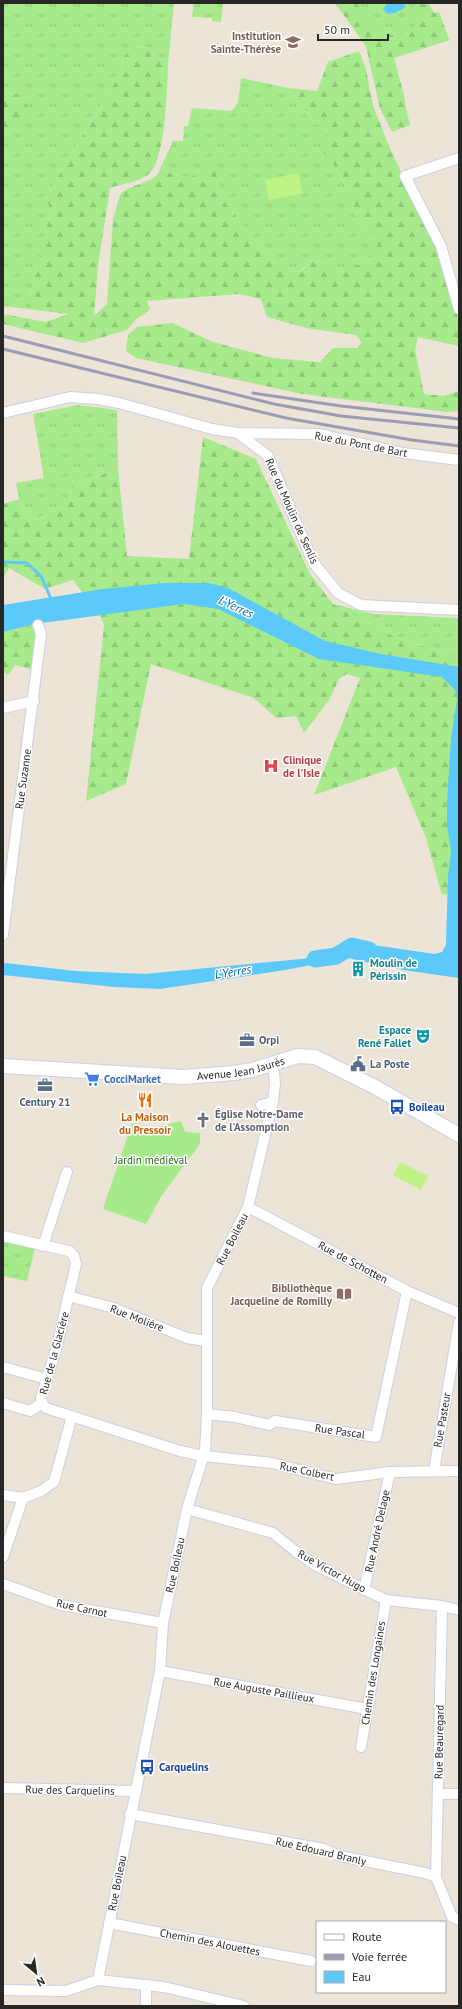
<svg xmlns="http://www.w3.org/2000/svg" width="462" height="2009" font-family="'PT Sans',sans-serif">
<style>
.grass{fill:url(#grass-tufts)}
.forest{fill:url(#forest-firs)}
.garden{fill:#a7ea8c}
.pitch{fill:#bff386}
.water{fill:#5cc9fb}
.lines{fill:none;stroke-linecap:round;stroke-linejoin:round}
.stream{stroke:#5cc9fb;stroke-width:3}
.river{stroke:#5cc9fb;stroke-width:17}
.street-casing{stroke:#cccfe3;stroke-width:12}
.secondary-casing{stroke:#cccfe3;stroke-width:16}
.street{stroke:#fff;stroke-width:10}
.secondary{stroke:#fff;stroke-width:14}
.rail{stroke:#999cb4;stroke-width:3}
.labels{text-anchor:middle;stroke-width:3;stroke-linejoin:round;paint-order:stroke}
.education-label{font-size:11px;font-weight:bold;fill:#785e54;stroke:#fff;text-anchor:end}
.street-label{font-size:11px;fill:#272727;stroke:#fff}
.health-label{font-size:11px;font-weight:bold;fill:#be3a42;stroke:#fff;text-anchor:start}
.culture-label{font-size:11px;font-weight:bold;fill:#0d838f;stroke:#fff;text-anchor:start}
.service-label{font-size:11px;font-weight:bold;fill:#4e5e75;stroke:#fff;text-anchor:start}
.shop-label{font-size:11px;font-weight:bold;fill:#366cbe;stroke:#fff;text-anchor:start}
.transit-label{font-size:11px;font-weight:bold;fill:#164399;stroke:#fff;text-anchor:start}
.worship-label{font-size:11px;font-weight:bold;fill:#5b616d;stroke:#fff;text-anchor:start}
.food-label{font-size:11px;font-weight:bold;fill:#c56008;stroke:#fff}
.park-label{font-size:11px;fill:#1f6a11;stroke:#fff}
.water-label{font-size:12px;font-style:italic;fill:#0062a2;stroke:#fff}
</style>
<defs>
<pattern id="grass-tufts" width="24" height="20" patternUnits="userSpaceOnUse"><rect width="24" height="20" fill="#a7ea8c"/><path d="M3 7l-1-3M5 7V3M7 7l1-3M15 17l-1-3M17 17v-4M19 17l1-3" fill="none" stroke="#90c979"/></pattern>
<pattern id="forest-firs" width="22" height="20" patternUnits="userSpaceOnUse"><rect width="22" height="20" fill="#a7ea8c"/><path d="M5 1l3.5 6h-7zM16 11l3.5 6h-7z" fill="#90c979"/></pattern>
</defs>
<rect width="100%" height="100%" fill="#ece4d6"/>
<g class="grass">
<polygon points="3,3 174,3 168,64 149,48 133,47 123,57 121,73 77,144 47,196 50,214 27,309 3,306 3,135 14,128 23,94 3,93"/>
<polygon points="194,3 223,3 221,22 212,21 212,18 192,17"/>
<polygon points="335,3 428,3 434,13 439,12 449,40 394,58 410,125 392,132 380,108 366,46"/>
<polygon points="241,78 288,88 308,116 328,132 322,151 336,168 349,191 357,220 374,239 377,245 364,264 334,270 324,262 312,261 299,272 279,269 248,233 218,193 202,168 190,178 169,173 162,165 173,141 183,141 184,126 188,126 192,108 232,111 238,102"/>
<polygon points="78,405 117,410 118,468 70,487 69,504 28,522 19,499 16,483 44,478 33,414"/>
<polygon points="333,604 373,614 459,618 459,658 395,637"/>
<polygon points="3,1241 35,1248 27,1281 3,1276"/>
</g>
<g class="forest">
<path d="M335,3H357C361,9 364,17 369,22C385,37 404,42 417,22L413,10L415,3H428L434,13L439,12L449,40L394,58L404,95L409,125L392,131L380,108L366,46Z"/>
<path d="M133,47L149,48L168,64C167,88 166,156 150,173C140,182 122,184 110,188L98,266L94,316L107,304L113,219L120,195C124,187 148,183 156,176C159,174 160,168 162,165L169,173L190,178L202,168L225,167L218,193L248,233L279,269L300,272L312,261L324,262L334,269L364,264L377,245L374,239L357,220L349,191L336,168L322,151L328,132L308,116L288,88L317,91L328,62L359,51L366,69L373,105L386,139L416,205L434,238L459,321V346L418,337L415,350L424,394L444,396L459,391V411L448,412L302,394L136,358L126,351L128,335L137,327L172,323L213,342L273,358L320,362L333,348H357L362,343L356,335L306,328L267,317L261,299L239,294L147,301L150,309L145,314L137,318L127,330L83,343L3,324V314L46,322L68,314L27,309L50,214L47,196L77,144L121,73L123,57Z"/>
<polygon points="3,93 23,94 30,115 14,128 3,135"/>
<polygon points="203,437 256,459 310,574 333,604 395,637 459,658 459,892 442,895 426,838 396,767 314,795 360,678 347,674 339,679 329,700 304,733 296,716 276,718 254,698 151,664 126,784 86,801 104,625 100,616 73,580 45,589 9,568 3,578 3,504 19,499 28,522 69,504 70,487 118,468 127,556 189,559"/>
<polygon points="35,624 36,653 33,670 15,665 8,675 3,672 3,632"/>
</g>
<path class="garden" d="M181,1121L185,1132L200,1133V1144L162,1195L146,1224L103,1209L132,1123C148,1132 164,1125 181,1121Z"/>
<g class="pitch">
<polygon points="298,173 303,193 269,200 265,180"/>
<polygon points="400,1162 428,1176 421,1190 393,1175"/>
</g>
<g class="water">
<polygon points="388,3 406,3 404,8 395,13 387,14 383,9"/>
<polygon points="165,583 209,583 228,588 325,641 381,654 459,667 459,978 403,970 348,958 285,970 160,989 114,987 3,975 3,964 6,963 75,971 145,974 343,955 351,943 359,943 435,954 442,952 446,945 448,876 451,852 447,825 447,802 451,738 457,700 456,691 442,677 319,659 218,609 184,604 35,624 3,632 3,605 103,589"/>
</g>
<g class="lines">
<polyline class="stream" points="3,562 27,563 41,576 52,601"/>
<polyline class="river" points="315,959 336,956 352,946 369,950"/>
<g class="street-casing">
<g id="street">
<polyline points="459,158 405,176 441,246 459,309"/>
<polyline points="3,413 70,397 98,399 119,403 212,429 238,433 320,434 403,453 459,460"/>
<polyline points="238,433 268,456 313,562 338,593 361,605 459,610"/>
<polyline points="3,708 34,701"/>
<polyline points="3,935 41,634 38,625"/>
<polyline points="261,1105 273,1102"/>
<polyline points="248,1207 407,1291 459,1313"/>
<polyline points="3,1236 69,1251 74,1256 76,1264 57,1346 41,1398 42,1403 46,1408 180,1451 204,1456 272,1463 336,1479 390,1472 459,1471"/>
<polyline points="43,1246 67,1172"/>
<polyline points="68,1296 114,1308 187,1338 206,1341"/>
<polyline points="3,1367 47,1379"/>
<polyline points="3,1403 30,1411 42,1403"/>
<polyline points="207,1414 235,1417 269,1425 275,1421 376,1437 407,1291"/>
<polyline points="434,1471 459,1322"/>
<polyline points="3,1495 23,1498 41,1491 54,1482 72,1416"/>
<polyline points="187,1509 273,1533 295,1551 317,1566 386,1600 442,1606 459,1610"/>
<polyline points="3,1557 23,1498"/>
<polyline points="3,1584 61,1605 163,1623"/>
<polyline points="364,1590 390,1472"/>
<polyline points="160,1671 367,1709"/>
<polyline points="361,1747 386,1600"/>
<polyline points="3,1788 136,1791"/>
<polyline points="438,1794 459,1794"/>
<polyline points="130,1814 324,1849 340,1856 425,1873 436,1877 452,1917 459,1920"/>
<polyline points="436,1877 442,1606"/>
<polyline points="109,1923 311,1961"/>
<polyline points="98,1980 164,1987 244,2006"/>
<polyline points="146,1985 146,2006"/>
<polyline points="3,1990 66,1991 98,1980 160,1671 163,1623 187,1509 205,1451 207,1414 207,1288 248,1207 273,1102 275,1084 273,1063"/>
</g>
</g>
<g class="secondary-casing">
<g id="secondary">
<path id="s1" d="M3,1066L184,1077L234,1073L252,1070L298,1056L315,1057L375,1087L459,1135"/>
</g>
</g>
<use href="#street" class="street"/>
<use href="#secondary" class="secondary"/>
<g class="rail">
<polyline points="3,336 274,404 341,416 459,428"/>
<polyline points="3,349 286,418 412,440 459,446"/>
<polyline points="253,393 341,406 459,419"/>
</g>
</g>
<defs>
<g id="school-bare" transform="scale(1.2)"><path d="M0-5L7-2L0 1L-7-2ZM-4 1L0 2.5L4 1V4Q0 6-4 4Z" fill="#8d6e63" stroke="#fff" stroke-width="2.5" paint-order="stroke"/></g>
<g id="hospital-bare" transform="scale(1.2)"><path d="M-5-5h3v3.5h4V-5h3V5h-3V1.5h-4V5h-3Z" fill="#e0444e" stroke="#fff" stroke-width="2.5" paint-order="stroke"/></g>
<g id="building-bare" transform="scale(1.2)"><path d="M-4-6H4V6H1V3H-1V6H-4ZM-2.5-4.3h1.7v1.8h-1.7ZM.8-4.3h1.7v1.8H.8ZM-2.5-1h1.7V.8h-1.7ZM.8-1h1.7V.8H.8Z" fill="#0f9aa8" stroke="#fff" stroke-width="2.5" paint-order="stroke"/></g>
<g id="theatre-bare" transform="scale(1.2)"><path d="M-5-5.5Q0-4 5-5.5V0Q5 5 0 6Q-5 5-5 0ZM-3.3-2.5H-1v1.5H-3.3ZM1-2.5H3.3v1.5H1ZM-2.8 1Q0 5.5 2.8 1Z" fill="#0f9aa8" stroke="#fff" stroke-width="2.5" paint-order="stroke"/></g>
<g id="office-bare" transform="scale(1.2)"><path d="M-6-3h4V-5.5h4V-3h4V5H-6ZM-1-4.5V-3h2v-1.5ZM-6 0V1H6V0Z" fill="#5c6f8a" stroke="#fff" stroke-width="2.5" paint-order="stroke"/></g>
<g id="civic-bare" transform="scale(1.2)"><path d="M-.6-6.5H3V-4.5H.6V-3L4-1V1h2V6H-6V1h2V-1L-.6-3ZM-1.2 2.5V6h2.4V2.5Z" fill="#5c6f8a" stroke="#fff" stroke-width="2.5" paint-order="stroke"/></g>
<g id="supermarket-bare" transform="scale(1.2)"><path d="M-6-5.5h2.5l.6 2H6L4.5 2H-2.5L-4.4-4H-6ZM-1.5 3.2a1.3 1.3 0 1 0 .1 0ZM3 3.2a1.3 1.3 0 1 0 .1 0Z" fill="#3f7fe0" stroke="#fff" stroke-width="2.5" paint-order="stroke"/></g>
<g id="restaurant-bare" transform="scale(1.2)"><path d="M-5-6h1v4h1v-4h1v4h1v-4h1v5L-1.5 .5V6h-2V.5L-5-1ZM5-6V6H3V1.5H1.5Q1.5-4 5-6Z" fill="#e8710a" stroke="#fff" stroke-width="2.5" paint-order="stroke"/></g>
<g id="bus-bare" transform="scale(1.2)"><path d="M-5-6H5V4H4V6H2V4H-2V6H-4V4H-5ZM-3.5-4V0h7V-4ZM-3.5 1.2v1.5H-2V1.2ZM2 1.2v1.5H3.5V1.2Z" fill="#1a4fb4" stroke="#fff" stroke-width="2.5" paint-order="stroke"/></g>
<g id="church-bare" transform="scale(1.2)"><path d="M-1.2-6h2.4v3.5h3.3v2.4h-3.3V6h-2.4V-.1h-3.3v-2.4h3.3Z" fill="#6b7280" stroke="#fff" stroke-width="2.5" paint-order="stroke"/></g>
<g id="library-bare" transform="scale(1.2)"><path d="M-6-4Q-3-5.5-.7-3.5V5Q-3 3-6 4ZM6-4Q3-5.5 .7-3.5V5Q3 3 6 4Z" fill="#8d6e63" stroke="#fff" stroke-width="2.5" paint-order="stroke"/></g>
</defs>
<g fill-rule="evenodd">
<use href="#school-bare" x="293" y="42"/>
<use href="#hospital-bare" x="271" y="766"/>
<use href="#building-bare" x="358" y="969"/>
<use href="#theatre-bare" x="423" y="1036"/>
<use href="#office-bare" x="247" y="1040"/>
<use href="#civic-bare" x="358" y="1064"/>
<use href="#supermarket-bare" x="92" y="1079"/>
<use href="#office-bare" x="45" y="1085"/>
<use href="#restaurant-bare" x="145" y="1100"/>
<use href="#bus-bare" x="397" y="1107"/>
<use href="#church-bare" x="203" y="1120"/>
<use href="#library-bare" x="344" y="1294"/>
<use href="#bus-bare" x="147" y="1767"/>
</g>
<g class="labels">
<g class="education-label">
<text x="281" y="40">Institution<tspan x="281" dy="13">Sainte-Thérèse</tspan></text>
<text x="332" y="1292">Bibliothèque<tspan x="332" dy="13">Jacqueline de Romilly</tspan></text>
</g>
<g class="street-label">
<text transform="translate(361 444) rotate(11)" y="4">Rue du Pont de Bart</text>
<text transform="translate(292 511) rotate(66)" y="4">Rue du Moulin de Senlis</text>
<text transform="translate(23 779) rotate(-82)" y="4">Rue Suzanne</text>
<text dy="4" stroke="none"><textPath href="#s1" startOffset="239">Avenue Jean Jaurès</textPath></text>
<text transform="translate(232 1239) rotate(-63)" y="4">Rue Boileau</text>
<text transform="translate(353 1262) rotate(28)" y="4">Rue de Schotten</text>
<text transform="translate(137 1318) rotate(21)" y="4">Rue Molière</text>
<text transform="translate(54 1353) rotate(-75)" y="4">Rue de la Glacière</text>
<text transform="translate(442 1420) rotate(-80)" y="4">Rue Pasteur</text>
<text transform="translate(340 1431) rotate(8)" y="4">Rue Pascal</text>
<text transform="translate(307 1471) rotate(12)" y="4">Rue Colbert</text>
<text transform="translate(377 1531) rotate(-78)" y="4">Rue André Delage</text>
<text transform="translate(175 1565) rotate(-78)" y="4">Rue Boileau</text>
<text transform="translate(332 1571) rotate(29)" y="4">Rue Victor Hugo</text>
<text transform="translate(82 1608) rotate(12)" y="4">Rue Carnot</text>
<text transform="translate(373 1673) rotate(-81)" y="4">Chemin des Longaines</text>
<text transform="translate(264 1690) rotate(10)" y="4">Rue Auguste Paillieux</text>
<text transform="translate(439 1742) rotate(-89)" y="4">Rue Beauregard</text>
<text transform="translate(70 1790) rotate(1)" y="4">Rue des Carquelins</text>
<text transform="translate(321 1851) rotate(13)" y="4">Rue Edouard Branly</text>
<text transform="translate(117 1883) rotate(-79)" y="4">Rue Boileau</text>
<text transform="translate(210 1942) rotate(11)" y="4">Chemin des Alouettes</text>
</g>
<g class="health-label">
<text x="283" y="764">Clinique<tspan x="283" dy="13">de l'Isle</tspan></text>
</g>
<g class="culture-label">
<text x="370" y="967">Moulin de<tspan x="370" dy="13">Périssin</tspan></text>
<text x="411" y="1034" text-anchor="end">Espace<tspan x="411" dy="13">René Fallet</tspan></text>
</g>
<g class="service-label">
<text x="259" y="1044">Orpi</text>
<text x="370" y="1068">La Poste</text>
<text x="45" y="1106" text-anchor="middle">Century 21</text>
</g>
<g class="shop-label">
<text x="104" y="1083">CocciMarket</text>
</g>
<g class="transit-label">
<text x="409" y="1111">Boileau</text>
<text x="159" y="1771">Carquelins</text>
</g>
<g class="worship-label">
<text x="215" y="1118">Église Notre-Dame<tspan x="215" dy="13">de l'Assomption</tspan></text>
</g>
<g class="food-label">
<text x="145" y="1121">La Maison<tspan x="145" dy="13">du Pressoir</tspan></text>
</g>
<g class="park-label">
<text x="151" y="1164">Jardin médiéval</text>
</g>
<g class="water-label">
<text transform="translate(236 607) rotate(25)" y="4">L'Yerres</text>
<text transform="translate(233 972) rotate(-9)" y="4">L'Yerres</text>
</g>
</g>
<rect width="462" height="2009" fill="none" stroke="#272727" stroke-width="8"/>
<rect x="316" y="1921" width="130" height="72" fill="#ffffff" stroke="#a9a9a9"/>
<rect x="324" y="1934" width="20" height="6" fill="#ffffff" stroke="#a9a9a9"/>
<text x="352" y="1941" font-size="12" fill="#272727">Route</text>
<rect x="324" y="1954" width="20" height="6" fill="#999cb4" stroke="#a9a9a9"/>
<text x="352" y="1961" font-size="12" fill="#272727">Voie ferrée</text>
<rect x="324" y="1971" width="20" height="12" fill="#5cc9fb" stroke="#a9a9a9"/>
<text x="352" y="1981" font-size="12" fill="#272727">Eau</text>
<g transform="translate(36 1973) rotate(151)" stroke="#ffffff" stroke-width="3" paint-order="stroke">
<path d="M0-3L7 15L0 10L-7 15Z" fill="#272727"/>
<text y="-6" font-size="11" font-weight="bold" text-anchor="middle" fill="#272727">N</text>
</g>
<path d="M318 34v6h70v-6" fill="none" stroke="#272727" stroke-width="2"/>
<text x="324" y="34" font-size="12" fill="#272727" stroke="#ffffff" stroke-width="3" paint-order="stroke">50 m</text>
</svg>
